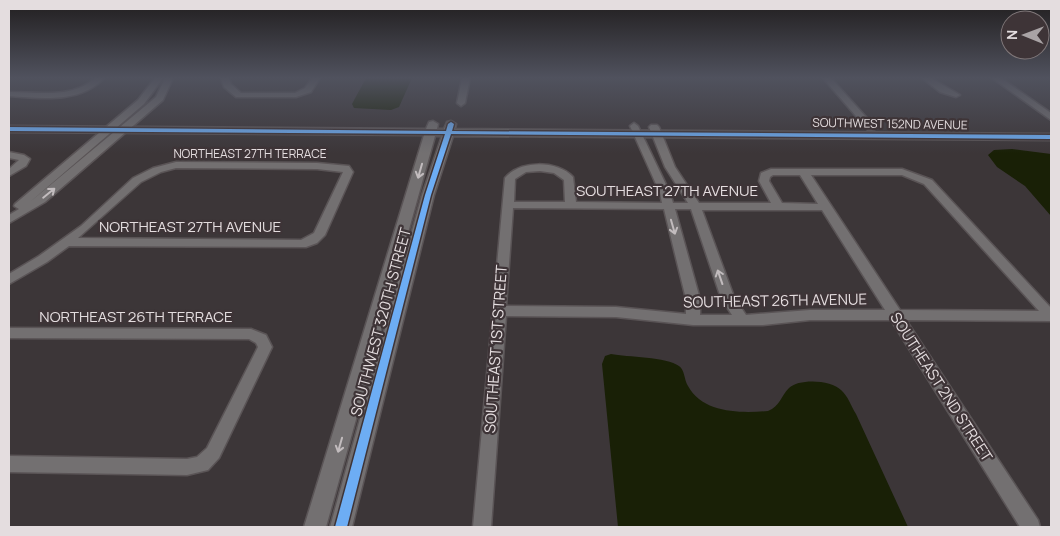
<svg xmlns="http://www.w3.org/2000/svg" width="1060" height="536" font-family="Manrope,sans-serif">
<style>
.water{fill:#192006}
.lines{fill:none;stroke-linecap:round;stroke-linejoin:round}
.minor-casing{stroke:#5a5456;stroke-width:3}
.tertiary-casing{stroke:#5a5456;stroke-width:3}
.minor{fill:#737071;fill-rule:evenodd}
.tertiary{fill:#737071;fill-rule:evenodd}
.cycleway-casing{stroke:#3e3437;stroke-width:3}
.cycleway{fill:#6dadf4;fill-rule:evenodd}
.oneway{stroke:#c2bcbe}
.labels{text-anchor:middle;stroke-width:4.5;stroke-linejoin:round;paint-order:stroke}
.far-street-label{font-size:12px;fill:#e4dddf;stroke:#3e3437}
.street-label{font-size:15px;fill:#e4dddf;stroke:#3e3437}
</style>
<rect width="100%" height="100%" fill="#3c3638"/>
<g class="water">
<polygon points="366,78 412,78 399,107 391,110 354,108 352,104"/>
<polygon points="1012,149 1051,154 1051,216 1025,186 997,167 988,155 994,150"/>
<path d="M611,354C627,357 667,357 679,366C685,370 684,380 688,386C703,414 742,413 768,411C780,406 781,396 789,388C799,378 832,380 841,390C848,396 851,406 856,414L908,527H618L602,364L605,356Z"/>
</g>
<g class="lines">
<g class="minor-casing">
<g id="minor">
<path d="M95,78H104C80,104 40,98 9,96V92C38,92 72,99 95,78Z"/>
<polygon points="155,78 163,78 144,104 30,202 156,97 165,78 173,78 163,100 45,202 9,223 9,215 19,209 14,206 15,204 138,100"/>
<polygon points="221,78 229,78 231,84 241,93 295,93 305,88 312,78 320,78 311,92 296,97 236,97 224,87"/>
<polygon points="462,78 470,78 465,103 461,106 457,103"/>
<polygon points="823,78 831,78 874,126 874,130 868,130"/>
<polygon points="922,78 931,78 960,95 956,97 940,92"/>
<polygon points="992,78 1001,78 1051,113 1051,120"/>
<path d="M634,123L638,126L670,193L673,203H688L665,167L649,127L651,125H657L659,127L675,167L699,203H771L759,181L761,173L771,169H902L932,180L1051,308V321L906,320L1038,520L1040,527H1020L891,320H810L763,325H693L616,317L506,316L491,527H473L505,178C520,160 557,160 573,177L576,202L662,203L660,193L630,126ZM540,171L554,173L564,180L565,202H514L515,179L526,172ZM773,175H800L818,204L782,203L769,181L770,177ZM811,175H902L924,184L1039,311L900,310ZM513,208L664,209L686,299V314L616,307L506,306ZM675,209H691L721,298L732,315H700V299ZM702,210H822L885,310H810L746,315L734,297Z"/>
<polygon points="9,152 24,155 30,159 26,166 9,176 9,169 19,160 9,158"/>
<path d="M176,162L317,163L349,166L353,172L325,235L317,243L306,247L69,246L47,262L9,284V274L39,256L81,226L133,178L153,168ZM176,168L317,169L343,172L314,233L301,240L78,238L141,182L161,172Z"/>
<polygon points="9,328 251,329 266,335 272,347 219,458 208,470 187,475 9,472 9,456 187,459 197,457 207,448 258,347 256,343 249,339 9,338"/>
</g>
</g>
<g class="tertiary-casing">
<polygon id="tertiary" points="433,121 438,124 437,129 444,129 447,122 451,121 456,124 455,129 1051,134 1051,140 453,136 434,195 352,527 330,527 422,195 442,136 435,136 326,527 304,527 424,135 9,132 9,126 426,129 429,122"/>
</g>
<use href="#minor" class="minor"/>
<use href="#tertiary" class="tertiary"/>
<g class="cycleway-casing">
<polygon id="cycleway" points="451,122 454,124 452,131 1051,135 1051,139 451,134 431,195 347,527 335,527 425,195 445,134 9,131 9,127 446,131 448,124"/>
</g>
<use href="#cycleway" class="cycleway"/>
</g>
<defs><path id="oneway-shaft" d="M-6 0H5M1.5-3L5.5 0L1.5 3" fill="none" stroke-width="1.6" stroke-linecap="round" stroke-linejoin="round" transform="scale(1.25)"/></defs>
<g class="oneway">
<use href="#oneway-shaft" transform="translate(420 171) rotate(106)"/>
<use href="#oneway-shaft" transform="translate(49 193) rotate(-39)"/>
<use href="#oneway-shaft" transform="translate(673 227) rotate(74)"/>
<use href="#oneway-shaft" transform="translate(720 277) rotate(-109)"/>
<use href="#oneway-shaft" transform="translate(340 445) rotate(106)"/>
</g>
<linearGradient id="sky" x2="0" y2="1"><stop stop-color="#211e1f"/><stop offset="0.51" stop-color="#50525e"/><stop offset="1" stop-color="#50525e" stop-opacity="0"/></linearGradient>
<rect width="1060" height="153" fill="url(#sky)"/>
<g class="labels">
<g class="far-street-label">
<text transform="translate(890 124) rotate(1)" y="4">SOUTHWEST 152ND AVENUE</text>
<text x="250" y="158">NORTHEAST 27TH TERRACE</text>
</g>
<g class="street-label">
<text x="667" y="196">SOUTHEAST 27TH AVENUE</text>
<text x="190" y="232">NORTHEAST 27TH AVENUE</text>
<text transform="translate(775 301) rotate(-1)" y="5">SOUTHEAST 26TH AVENUE</text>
<text x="136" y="322">NORTHEAST 26TH TERRACE</text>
<text transform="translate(381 322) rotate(-75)" y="5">SOUTHWEST 320TH STREET</text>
<text transform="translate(496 349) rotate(-86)" y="5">SOUTHEAST 1ST STREET</text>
<text transform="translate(941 387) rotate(57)" y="5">SOUTHEAST 2ND STREET</text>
</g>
</g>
<rect width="1060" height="536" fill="none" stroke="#e4dddf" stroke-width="20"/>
<g transform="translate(1025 35) rotate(271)"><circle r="24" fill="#3e3437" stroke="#80787a"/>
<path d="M0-4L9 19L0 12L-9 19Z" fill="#a9a3a5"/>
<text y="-8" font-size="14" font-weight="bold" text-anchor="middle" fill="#e4dddf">N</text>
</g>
</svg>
